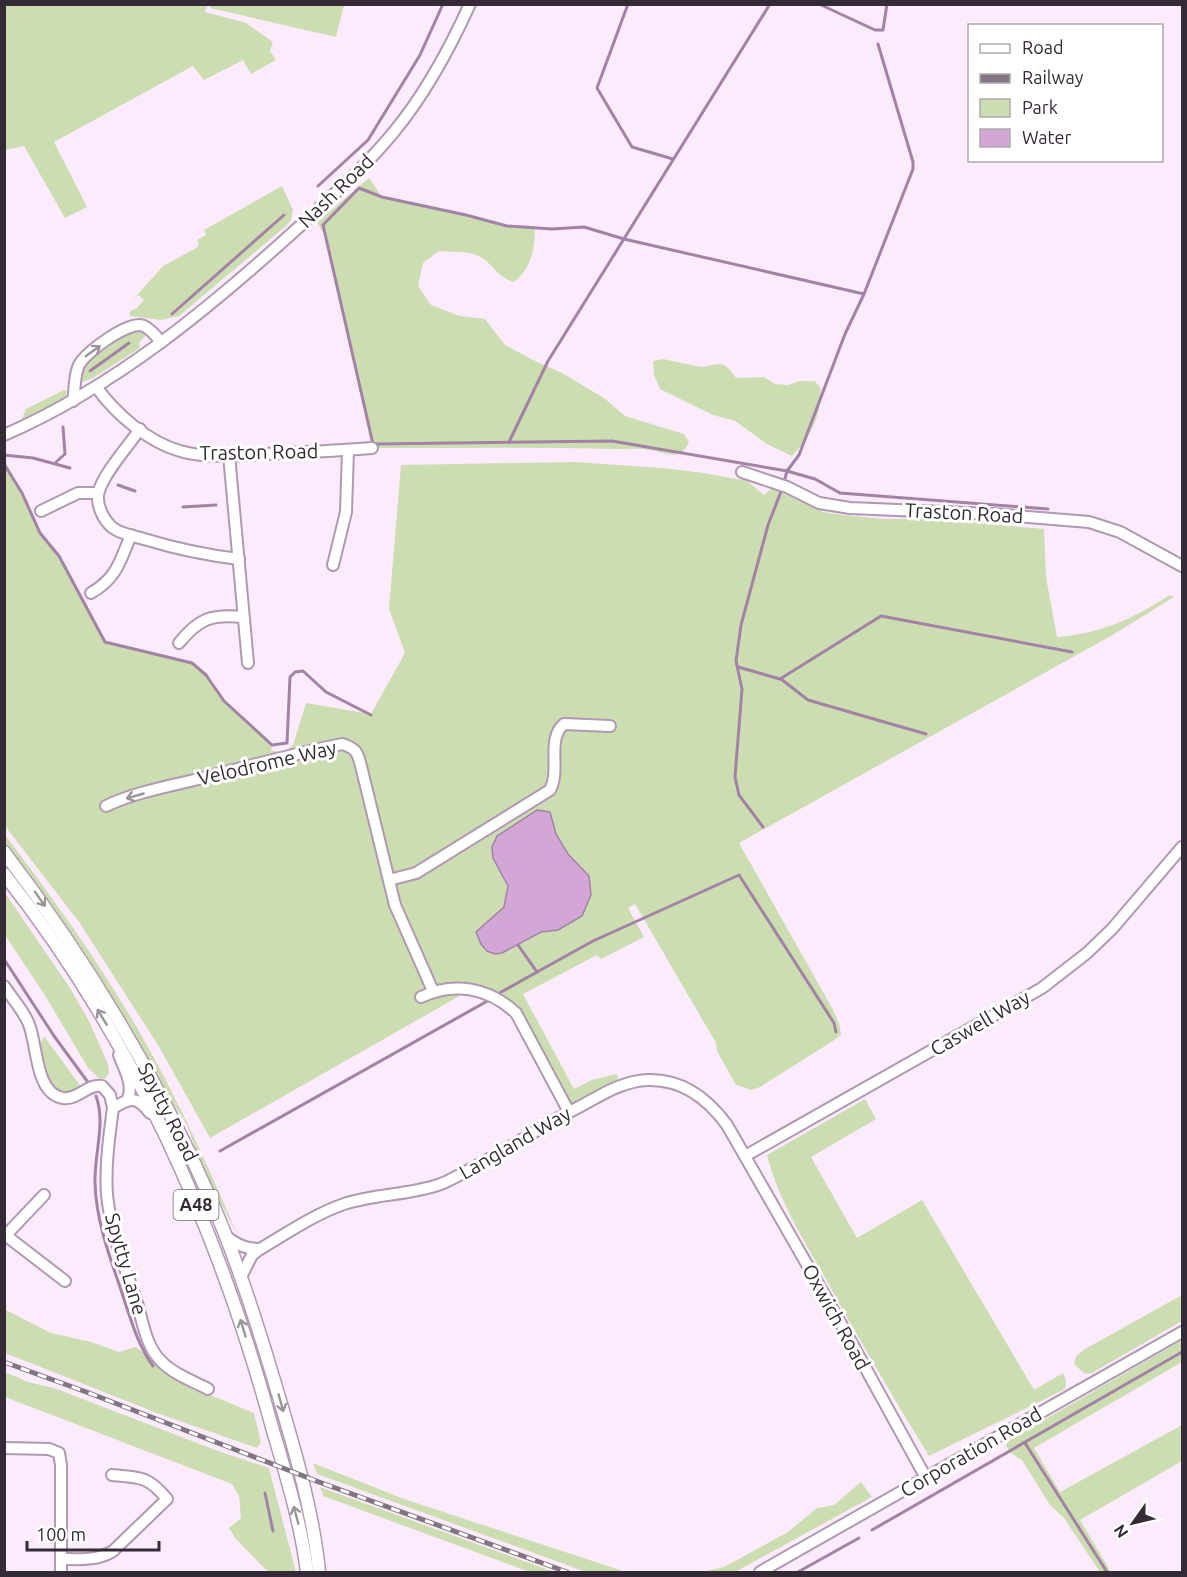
<svg xmlns="http://www.w3.org/2000/svg" width="1187" height="1577" font-family="Ubuntu,sans-serif">
<style>
.green{fill:#cdddb2}
.water{fill:#d2a7d5;stroke:#a382a5;stroke-width:1.5}
.lines{fill:none;stroke-linecap:round;stroke-linejoin:round}
.stream{stroke:#a382a5;stroke-width:3}
.minor-casing{stroke:#b198b3;stroke-width:14}
.major-casing{stroke:#b198b3;stroke-width:15}
.minor{stroke:#fff;stroke-width:10}
.major{stroke:#fff;stroke-width:12}
.rail-casing{stroke:#817582;stroke-width:5}
.rail{stroke:#fff;stroke-width:3;stroke-dasharray:9;stroke-linecap:butt}
.oneway{stroke:#9a959a}
.labels{text-anchor:middle;stroke-width:6;stroke-linejoin:round;paint-order:stroke}
.shield{fill:#fff;stroke:#726b72;stroke-width:1.5}
.shield-label{font-size:18px;font-weight:bold;fill:#352b36}
.street-label{font-size:20px;fill:#352b36;stroke:#fff}
</style>
<rect width="100%" height="100%" fill="#fbebfc"/>
<g class="green">
<polygon points="5,4 207,5 205,12 246,23 273,42 270,51 276,60 251,74 243,60 204,80 193,66 54,142 87,207 65,218 24,146 5,150"/>
<polygon points="211,4 344,4 344,5 336,37 210,8"/>
<path d="M369,178L382,197L466,215L507,226H535C535,248 532,268 514,282C497,278 494,264 479,256C468,251 451,252 439,251L423,263L418,286L431,305L460,316L485,319L505,345L531,359L562,373L604,398L625,416L684,434L689,442C681,462 666,453 650,450C640,448 629,449 618,449C536,447 454,448 372,448L327,240L317,222Z"/>
<polygon points="282,186 293,210 291,220 286,226 179,316 161,320 130,316 130,311 137,308 144,300 138,295 129,304 163,266 196,248 199,244 197,240 206,235 204,230"/>
<path d="M137,328L147,334L139,343L140,348L93,378L82,382C80,357 114,342 132,329Z"/>
<path d="M663,359C674,361 685,364 696,366C716,370 720,353 736,378L764,377L775,384L788,385L800,381H815L821,389C820,419 812,434 792,456L767,444L735,421L713,415L660,389L654,375L653,361Z"/>
<polygon points="64,390 67,391 64,401 20,423 26,409"/>
<path d="M5,461L22,493L40,533L59,556L105,642L192,663L206,675L224,701L272,745L271,751L284,752L293,745L306,703L371,714L405,653L389,609L401,465L574,462L662,468L704,473L747,481L764,495L772,488L823,512L843,515L883,519H934L1044,529L1046,577L1057,637C1103,633 1132,619 1170,595L1174,597L1109,637L739,843L832,1008L839,1023L841,1034L836,1039L760,1087L751,1090L736,1085L717,1051L716,1043L635,904L628,908L644,937L601,959L597,955L523,994L574,1089L592,1080L617,1074L619,1083L575,1105L566,1099L517,1007L506,999L477,986L210,1138L158,1045L79,922L5,826Z"/>
<path d="M5,835C53,898 99,962 139,1031C177,1097 208,1166 238,1236L202,1167L187,1125L32,881L5,845Z"/>
<polygon points="5,893 70,988 89,1021 108,1064 109,1073 106,1078 100,1079 88,1068 46,997 5,935"/>
<path d="M44,1036L82,1088C56,1100 48,1084 43,1061C40,1051 39,1045 44,1036Z"/>
<path d="M865,1099L876,1119L811,1157L857,1238L922,1200L1034,1390L1063,1373L1066,1381L1065,1389L929,1456C892,1396 857,1336 823,1274C801,1236 778,1198 767,1155Z"/>
<polygon points="1182,1295 1182,1321 1092,1373 1085,1374 1074,1364 1076,1356 1085,1349"/>
<polygon points="4,1309 51,1333 91,1342 119,1352 136,1347 183,1384 254,1413 261,1442 257,1448 157,1413 5,1353"/>
<polygon points="1182,1340 1182,1362 1034,1448 1060,1492 1182,1425 1182,1461 1080,1520 1111,1572 1100,1572 1064,1518 1050,1505 1022,1460 1012,1454 1006,1446 1008,1441"/>
<polygon points="5,1372 28,1382 54,1388 218,1451 269,1468 296,1572 268,1572 235,1538 229,1528 241,1518 239,1496 232,1484 5,1397"/>
<polygon points="313,1463 404,1499 626,1572 586,1572 317,1474"/>
<polygon points="861,1482 872,1497 735,1572 701,1572 724,1567 788,1532 817,1508 834,1505"/>
<polygon points="320,1487 546,1569 556,1572 530,1572 323,1496"/>
</g>
<polygon class="water" points="537,810 550,812 556,834 568,854 589,876 591,895 582,916 558,930 541,932 502,953 495,954 487,951 481,944 476,932 504,907 508,886 493,858 492,847 497,836"/>
<g class="lines">
<g class="stream">
<polyline points="628,4 597,88 632,147 673,159"/>
<polyline points="819,4 875,30 883,30 887,4"/>
<polyline points="318,186 368,140 420,55 443,4"/>
<polyline points="864,294 845,334 799,455 787,471 612,441 373,444 323,225 359,188 382,197 466,215 507,226 552,229 584,227 624,239 864,294 913,169 913,162 878,44"/>
<polyline points="172,314 284,215"/>
<polyline points="90,371 129,343"/>
<polyline points="509,442 548,361 770,4"/>
<polyline points="4,455 33,458 70,468"/>
<polyline points="56,462 65,454 63,427"/>
<polyline points="4,464 22,493 40,533 59,556 105,642 192,663 206,675 224,701 272,745 287,743 290,677 295,672 303,671 326,692 371,715"/>
<polyline points="784,482 787,471 815,479 840,493 1048,509"/>
<polyline points="118,485 135,491"/>
<polyline points="183,507 216,505"/>
<polyline points="738,667 780,679 881,616 1072,652"/>
<polyline points="781,679 808,700 926,734"/>
<polyline points="763,827 739,795 735,777 742,689 736,661 741,625 768,525 782,489"/>
<polyline points="518,945 537,972 593,941 739,875 834,1023 836,1032"/>
<polyline points="4,959 54,1036 87,1081"/>
<polyline points="496,995 537,972"/>
<path d="M96,1096C106,1123 94,1154 95,1183C96,1220 109,1255 121,1290C130,1317 137,1344 153,1366"/>
<polyline points="220,1151 491,999"/>
<polyline points="1025,1443 1107,1572"/>
<polyline points="265,1493 273,1531"/>
<polyline points="872,1530 1182,1352"/>
<polyline points="798,1572 859,1538"/>
</g>
<g class="minor-casing">
<g id="minor">
<path d="M97,388C116,414 148,442 180,451C207,459 238,455 266,454C302,452 337,451 372,448"/>
<path d="M73,401C75,390 74,375 79,365C85,352 131,319 144,326C150,329 157,337 161,342"/>
<path d="M140,429C129,445 104,473 99,491C95,503 103,520 113,528C121,534 134,536 144,539C177,549 204,555 239,559"/>
<path d="M4,435C115,387 211,307 300,226C332,196 365,167 393,133C423,97 450,48 470,4"/>
<polyline points="229,455 248,663"/>
<polyline points="742,472 787,487 819,503 850,508 992,514 1089,522 1120,532 1182,566"/>
<polyline points="41,511 78,493 98,493"/>
<polyline points="333,565 346,512 348,450"/>
<path d="M91,593C117,578 120,561 131,535"/>
<path d="M179,643C199,618 212,614 243,617"/>
<path d="M106,806C133,793 165,787 194,780C243,768 292,754 342,744C356,748 358,753 361,766L395,905L433,991"/>
<path d="M389,880L416,873L550,790C561,770 546,739 564,724L610,726"/>
<path d="M4,986C12,998 22,1009 28,1022C38,1043 34,1093 63,1098C79,1100 88,1083 102,1086L110,1095L113,1108C130,1098 136,1095 150,1113"/>
<path d="M421,997C455,981 489,988 516,1013L569,1112"/>
<path d="M119,1055C124,1068 135,1087 127,1100"/>
<path d="M113,1108C109,1137 105,1167 107,1195C111,1234 126,1270 138,1306C143,1324 147,1348 161,1361C173,1374 193,1381 208,1389"/>
<polyline points="745,1156 1042,988 1087,953 1112,929 1182,847"/>
<polyline points="4,1234 65,1281"/>
<polyline points="6,1235 44,1195"/>
<path d="M226,1236C237,1245 246,1249 260,1249"/>
<path d="M241,1277L252,1255L260,1249C287,1233 315,1214 344,1204C375,1194 408,1195 438,1185C448,1182 457,1176 467,1171C505,1152 539,1127 577,1108C600,1096 621,1081 648,1080C683,1079 708,1099 727,1125L844,1329L926,1478"/>
<polyline points="4,1448 49,1449 59,1453 61,1465 61,1572"/>
<path d="M62,1559C80,1559 97,1561 113,1551L167,1499C149,1477 141,1477 112,1475"/>
<polyline points="760,1572 1182,1332"/>
</g>
</g>
<g class="major-casing">
<g id="major">
<path d="M4,852C88,962 159,1080 214,1207C239,1265 258,1326 276,1387C294,1448 313,1510 319,1572"/>
<path d="M4,874C132,1036 218,1228 272,1427C286,1475 301,1523 307,1572"/>
</g>
</g>
<use href="#minor" class="minor"/>
<use href="#major" class="major"/>
<g class="rail-casing">
<polyline id="rail" points="4,1362 89,1393 319,1482 567,1572"/>
</g>
<use href="#rail" class="rail"/>
</g>
<defs><path id="oneway-shaft" d="M-6 0H5M1.5-3L5.5 0L1.5 3" fill="none" stroke-width="1.6" stroke-linecap="round" stroke-linejoin="round" transform="scale(1.5)"/></defs>
<g class="oneway">
<use href="#oneway-shaft" transform="translate(93 351) rotate(-36)"/>
<use href="#oneway-shaft" transform="translate(135 796) rotate(164)"/>
<use href="#oneway-shaft" transform="translate(40 899) rotate(55)"/>
<use href="#oneway-shaft" transform="translate(102 1017) rotate(-121)"/>
<use href="#oneway-shaft" transform="translate(243 1328) rotate(-107)"/>
<use href="#oneway-shaft" transform="translate(281 1403) rotate(74)"/>
<use href="#oneway-shaft" transform="translate(296 1515) rotate(-105)"/>
</g>
<g class="labels">
<rect class="shield" x="173.5" y="1190" width="45" height="30" rx="4.5"/>
<g class="shield-label">
<text x="196" y="1211">A48</text>
</g>
<g class="street-label">
<text transform="translate(336 191) rotate(-44)" y="7">Nash Road</text>
<text transform="translate(259 452) rotate(-1)" y="7">Traston Road</text>
<text transform="translate(964 513) rotate(3)" y="7">Traston Road</text>
<text transform="translate(267 763) rotate(-13)" y="7">Velodrome Way</text>
<text transform="translate(980 1023) rotate(-30)" y="7">Caswell Way</text>
<text transform="translate(168 1112) rotate(63)" y="7">Spytty Road</text>
<text transform="translate(515 1143) rotate(-30)" y="7">Langland Way</text>
<text transform="translate(126 1264) rotate(74)" y="7">Spytty Lane</text>
<text transform="translate(836 1317) rotate(61)" y="7">Oxwich Road</text>
<text transform="translate(971 1452) rotate(-30)" y="7">Corporation Road</text>
</g>
</g>
<rect width="1187" height="1577" fill="none" stroke="#352b36" stroke-width="12"/>
<rect x="968" y="24" width="195" height="138" fill="#ffffff" stroke="#aeaaaf" stroke-width="1.5"/>
<rect x="980" y="44" width="30" height="9" fill="#ffffff" stroke="#aeaaaf" stroke-width="1.5"/>
<text x="1022" y="54" font-size="18" fill="#352b36">Road</text>
<rect x="980" y="74" width="30" height="9" fill="#817582" stroke="#aeaaaf" stroke-width="1.5"/>
<text x="1022" y="84" font-size="18" fill="#352b36">Railway</text>
<rect x="980" y="99" width="30" height="18" fill="#cdddb2" stroke="#aeaaaf" stroke-width="1.5"/>
<text x="1022" y="114" font-size="18" fill="#352b36">Park</text>
<rect x="980" y="129" width="30" height="18" fill="#d2a7d5" stroke="#aeaaaf" stroke-width="1.5"/>
<text x="1022" y="144" font-size="18" fill="#352b36">Water</text>
<g transform="translate(1133 1523) rotate(236)" stroke="#ffffff" stroke-width="4.5" paint-order="stroke">
<path d="M0-4.5L10 22L0 15L-10 22Z" fill="#352b36"/>
<text y="-9" font-size="16" font-weight="bold" text-anchor="middle" fill="#352b36">N</text>
</g>
<path d="M27 1541v9h132v-9" fill="none" stroke="#352b36" stroke-width="3"/>
<text x="36" y="1541" font-size="18" fill="#352b36" stroke="#ffffff" stroke-width="4.5" paint-order="stroke">100 m</text>
</svg>
